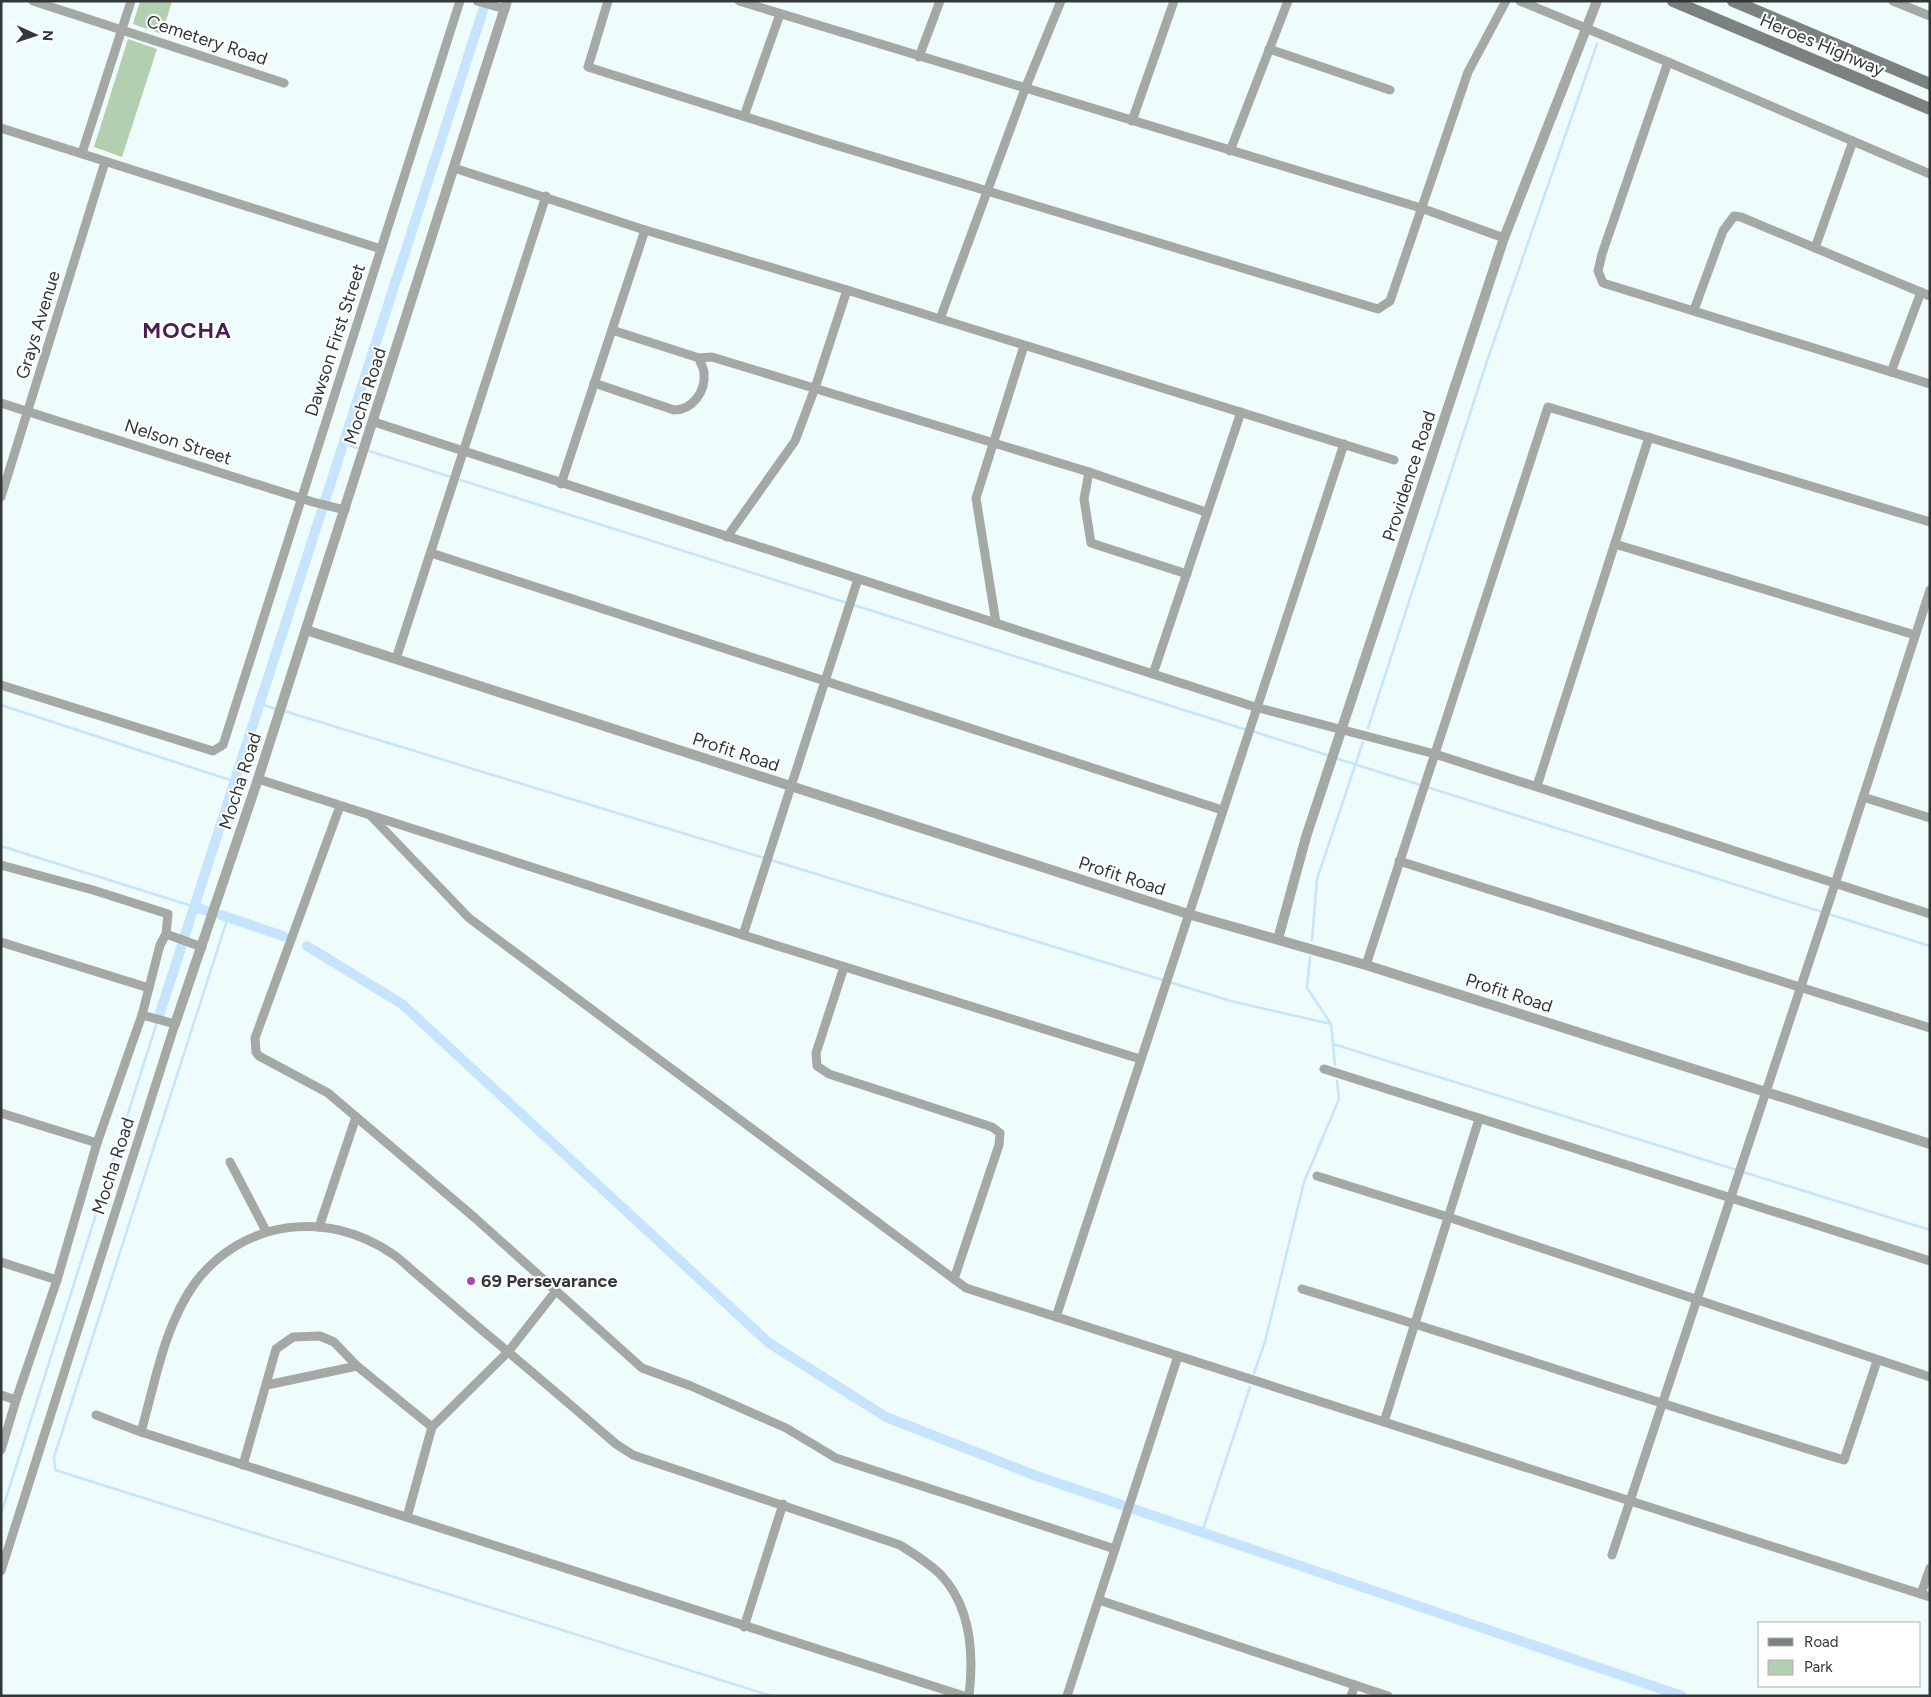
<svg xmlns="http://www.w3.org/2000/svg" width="1931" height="1697" font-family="Figtree,sans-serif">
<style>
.green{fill:#b2cfaf}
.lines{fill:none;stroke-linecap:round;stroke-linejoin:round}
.stream{stroke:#c6e4fd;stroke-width:2.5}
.canal{stroke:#c6e4fd;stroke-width:10}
.minor{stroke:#a4a9a6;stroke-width:9}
.tertiary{stroke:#a4a9a6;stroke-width:10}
.secondary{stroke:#7b827f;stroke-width:12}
.poi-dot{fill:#a54bb6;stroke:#fff;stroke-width:2}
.labels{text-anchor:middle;stroke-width:4;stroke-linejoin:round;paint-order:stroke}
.street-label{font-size:18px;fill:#323837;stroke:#fff}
.poi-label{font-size:18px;font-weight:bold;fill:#323837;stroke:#fff;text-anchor:start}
.district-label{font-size:22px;font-weight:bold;letter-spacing:1px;fill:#491e51;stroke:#fff}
</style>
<rect width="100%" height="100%" fill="#effcfc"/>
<g class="green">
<polygon points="140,1 172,1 162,34 133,24"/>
<polygon points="128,39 157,49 122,157 94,147"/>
</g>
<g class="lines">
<g class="stream">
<polyline points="345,444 360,449"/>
<polyline points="366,450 1247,730"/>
<polyline points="261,704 278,710"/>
<polyline points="1,705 236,782"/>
<polyline points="284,711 1231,1001 1331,1024"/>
<polyline points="1368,728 1488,358 1597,44"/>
<polyline points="1252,731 1330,756"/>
<polyline points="1335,758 1930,946"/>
<polyline points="1,846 195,907"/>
<polyline points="228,917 54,1457 55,1470 771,1696"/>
<polyline points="1312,940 1317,879 1363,742"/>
<polyline points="1310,957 1307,988 1331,1024 1335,1065"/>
<polyline points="1333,1044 1737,1170"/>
<polyline points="1743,1172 1930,1230"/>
<polyline points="1254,1373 1265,1342 1304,1182 1339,1099 1337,1081"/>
<polyline points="1,1514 157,1022"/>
<polyline points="1202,1532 1250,1387"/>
</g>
<g class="canal">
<polyline points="195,907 207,911"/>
<polyline points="221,915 283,936"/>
<polyline points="307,946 402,1004 769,1343 886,1417 1034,1475 1682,1696"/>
<polyline points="159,1016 486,1"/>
</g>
<g class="minor">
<polyline points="33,1 284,83"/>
<polyline points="477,1 505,9"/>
<polyline points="608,1 588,67 822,141 1378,309 1390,301 1468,72 1506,1"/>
<polyline points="739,1 1421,208 1504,238"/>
<polyline points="1520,1 1668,62 1930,174"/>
<polyline points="1893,1 1930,16"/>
<polyline points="1269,49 1390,90"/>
<polyline points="919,57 940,1"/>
<polyline points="1668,62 1602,254 1598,271 1603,283 1930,384"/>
<polyline points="744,116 780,14"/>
<polyline points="1132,121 1174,1"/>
<polyline points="1,128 381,249"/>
<polyline points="1230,151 1288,1"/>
<polyline points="82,153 131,1"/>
<polyline points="454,168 645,230 847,290 1394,460"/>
<polyline points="1815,248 1853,141"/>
<polyline points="1694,310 1723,231 1734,216 1741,217 1930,296"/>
<polyline points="940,319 1025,89 1061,1"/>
<polyline points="699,358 712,357 1089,472"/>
<polyline points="1891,372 1921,292"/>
<path d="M594,383L674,410C692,410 706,392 704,373C704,368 700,363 699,358L612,330"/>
<polyline points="1,403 313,502 345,510"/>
<polyline points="374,422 1255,707 1435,754 1930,914"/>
<polyline points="561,484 645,230"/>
<polyline points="1,497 105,162"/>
<polyline points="727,537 795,441 815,388 847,290"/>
<polyline points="1615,544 1915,635"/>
<polyline points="431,553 1222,810"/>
<polyline points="1187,574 1091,543 1084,499 1089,472 1206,512"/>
<polyline points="996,623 976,498 1024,346"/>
<polyline points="396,659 546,196"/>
<polyline points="1153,674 1241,412"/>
<polyline points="1,685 213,751 223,745 460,1"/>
<polyline points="258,779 743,935 1140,1059"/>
<polyline points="1537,786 1649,437"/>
<polyline points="1863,797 1930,818"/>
<polyline points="340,806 255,1038 256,1052 259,1056 328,1093 475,1218 642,1368 691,1386 786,1428 836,1458 1115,1549"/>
<polyline points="371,816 469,918 966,1288 1930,1597"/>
<polyline points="1399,861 1930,1028"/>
<polyline points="1,865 93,890 168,914 166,934 160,945 142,1015 97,1143 57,1280 16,1400 1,1450"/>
<polyline points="166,934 202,947"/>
<polyline points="743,935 858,579"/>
<polyline points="1,942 149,988"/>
<polyline points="1366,965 1548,407 1930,522"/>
<polyline points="844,967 816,1053 817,1066 829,1074 992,1127 1000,1133 999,1145 954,1279"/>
<polyline points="1324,1069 1930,1261"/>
<polyline points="1,1113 97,1143"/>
<polyline points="230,1162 266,1231"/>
<polyline points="1317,1176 1448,1217 1930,1377"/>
<polyline points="319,1227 356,1117"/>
<polyline points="1,1262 57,1280"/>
<path d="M1302,1289C1483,1344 1662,1405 1844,1460L1877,1361"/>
<polyline points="1056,1317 1344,444"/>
<polyline points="267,1385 357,1366"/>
<polyline points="1,1395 16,1400"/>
<polyline points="96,1415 141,1432 964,1696"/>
<polyline points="1384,1422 1479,1119"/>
<path d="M141,1432C155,1383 164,1326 195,1283C242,1220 327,1209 391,1253C401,1259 410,1269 420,1277C441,1295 462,1313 483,1331C528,1368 572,1406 616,1444L633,1455L900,1545C914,1554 929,1563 941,1575C971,1607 974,1654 969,1696"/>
<polyline points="243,1465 276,1349 293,1337 320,1336 334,1342 357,1366 432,1427"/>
<polyline points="407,1517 432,1427 508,1352 555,1292"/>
<polyline points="1612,1555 1835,884 1930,590"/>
<polyline points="1,1571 175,1024 142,1015"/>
<polyline points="1921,1594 1930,1568"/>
<polyline points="1099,1600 1388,1696"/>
<polyline points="744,1627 783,1504"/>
<polyline points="1067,1696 1178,1356"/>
<polyline points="1351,1696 1355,1685"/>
</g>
<g class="tertiary">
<polyline points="306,630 1188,914 1366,965 1930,1144"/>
<polyline points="1278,939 1306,837 1504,238 1597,1"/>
<polyline points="175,1024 258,779 507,1"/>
</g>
<g class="secondary">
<polyline points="1673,1 1930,109"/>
<polyline points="1733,1 1930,84"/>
</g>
</g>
<circle class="poi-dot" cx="471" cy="1281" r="5"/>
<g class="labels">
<g class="street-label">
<text transform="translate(207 40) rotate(18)" y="6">Cemetery Road</text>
<text transform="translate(1822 45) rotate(23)" y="6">Heroes Highway</text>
<text transform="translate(38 325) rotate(-73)" y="6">Grays Avenue</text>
<text transform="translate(335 340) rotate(-72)" y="6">Dawson First Street</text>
<text transform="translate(365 396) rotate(-72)" y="6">Mocha Road</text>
<text transform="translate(178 442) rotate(18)" y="6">Nelson Street</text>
<text transform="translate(1409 476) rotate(-72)" y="6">Providence Road</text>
<text transform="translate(736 752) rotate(18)" y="6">Profit Road</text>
<text transform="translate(240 781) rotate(-72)" y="6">Mocha Road</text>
<text transform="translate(1122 876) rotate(18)" y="6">Profit Road</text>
<text transform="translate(1509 993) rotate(18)" y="6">Profit Road</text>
<text transform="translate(113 1166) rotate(-72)" y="6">Mocha Road</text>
</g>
<g class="poi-label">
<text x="481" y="1287">69 Persevarance</text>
</g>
<g class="district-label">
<text x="187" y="338">MOCHA</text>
</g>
</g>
<rect width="1931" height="1697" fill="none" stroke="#323837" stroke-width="5"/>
<rect x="1758" y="1622" width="162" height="65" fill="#ffffff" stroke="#adafaf"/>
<rect x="1768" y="1638" width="25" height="8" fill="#7b827f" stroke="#adafaf"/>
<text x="1804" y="1647" font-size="15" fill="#323837">Road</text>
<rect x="1768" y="1660" width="25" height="15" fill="#b2cfaf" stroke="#adafaf"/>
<text x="1804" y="1672" font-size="15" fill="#323837">Park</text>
<g transform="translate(35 35) rotate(93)" stroke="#ffffff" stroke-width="4" paint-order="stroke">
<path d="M0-4L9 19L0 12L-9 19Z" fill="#323837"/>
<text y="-8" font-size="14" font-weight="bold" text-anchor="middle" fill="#323837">N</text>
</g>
</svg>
